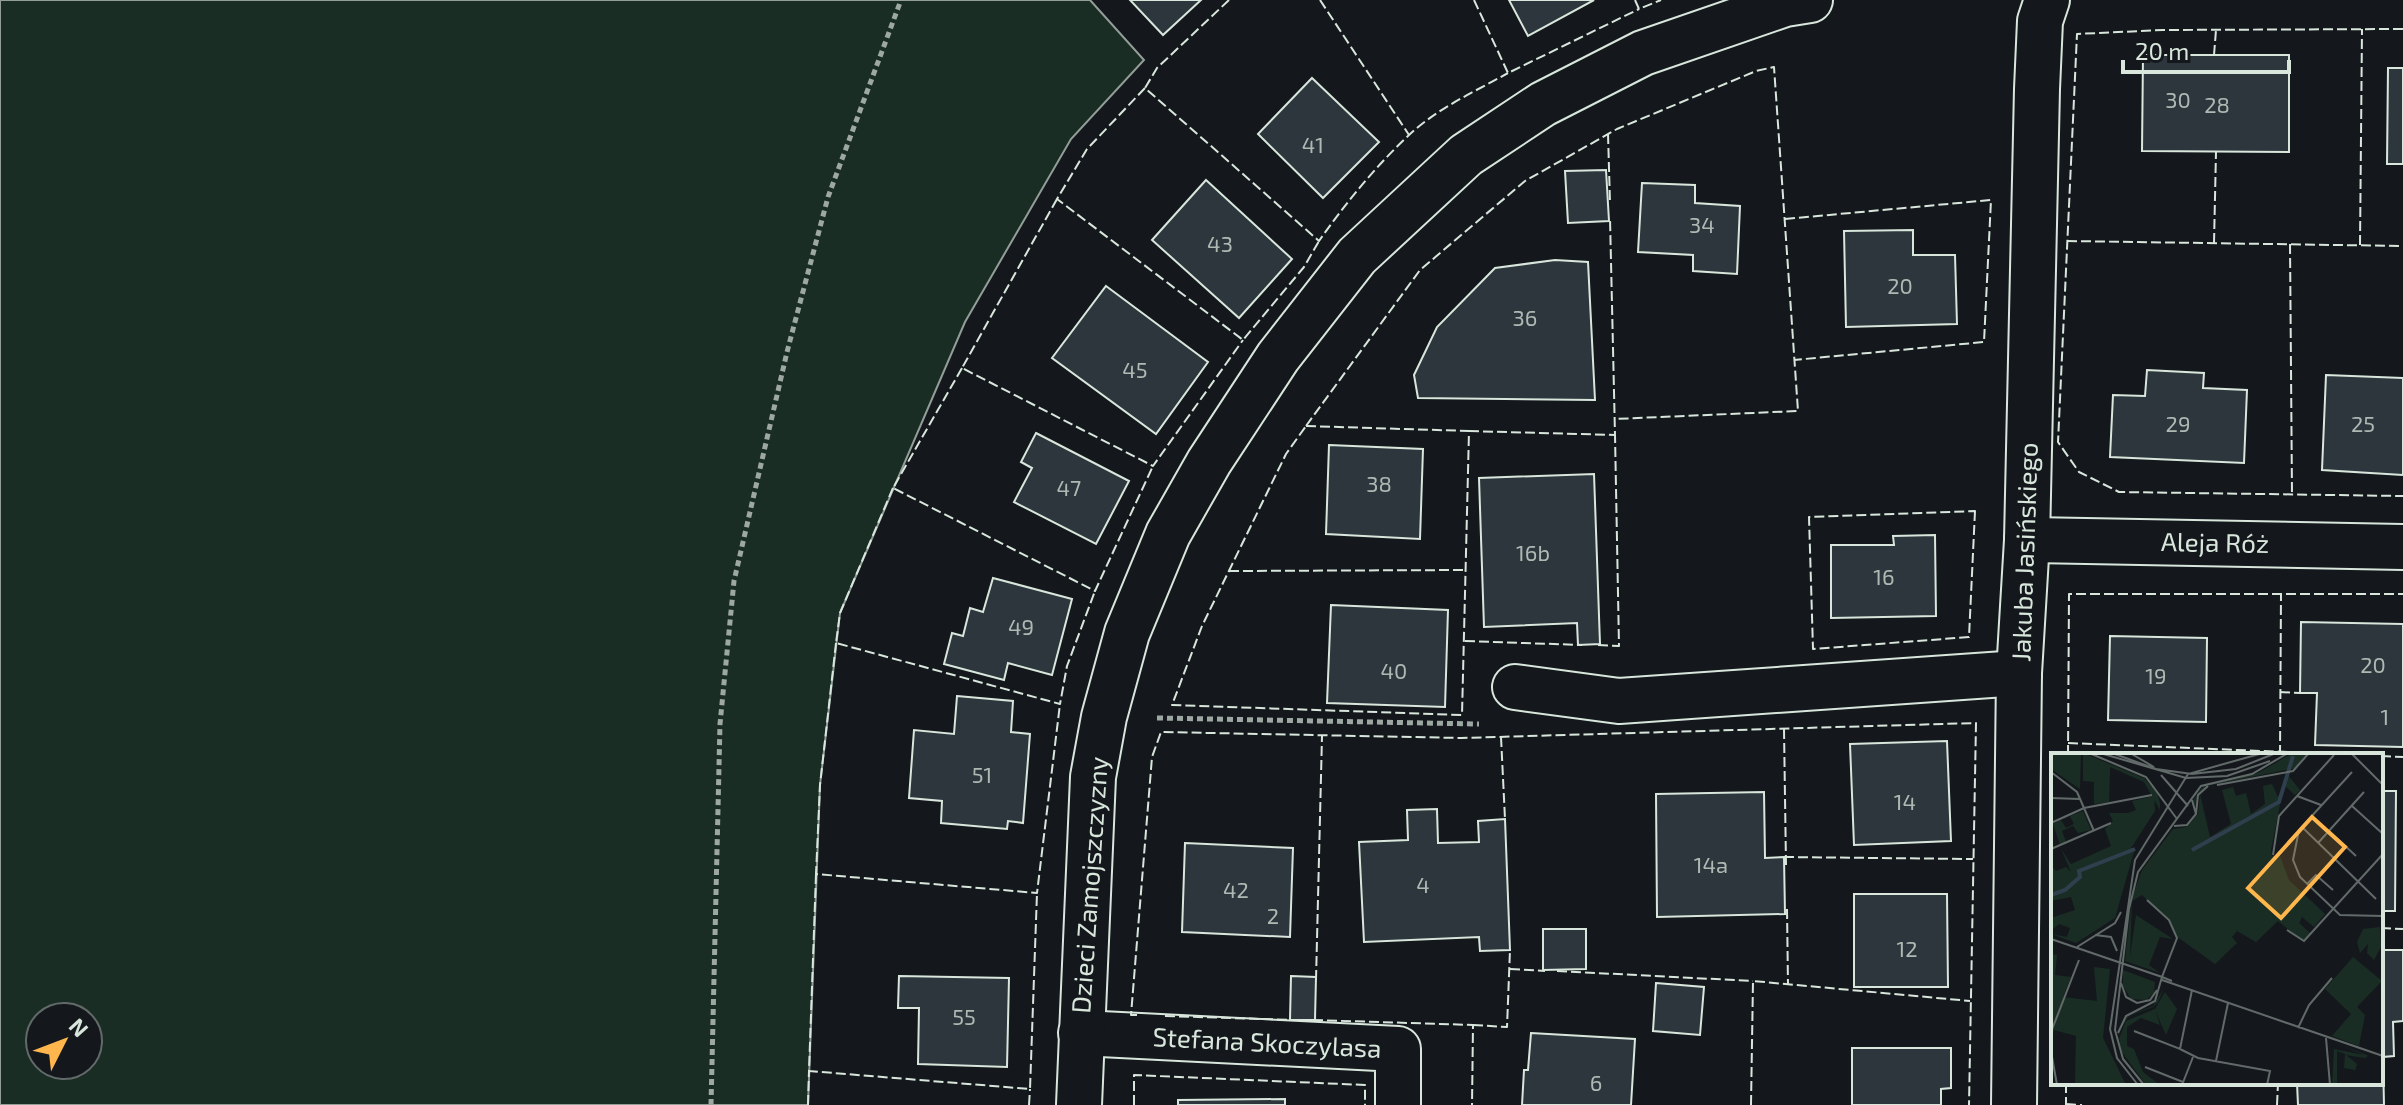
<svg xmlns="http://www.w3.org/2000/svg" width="2403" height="1105" font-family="'Exo 2',sans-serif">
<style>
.green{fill:#1a2d24;stroke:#939e99;stroke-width:2;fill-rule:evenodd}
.building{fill:#2c363c;stroke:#d8e6dc;stroke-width:2}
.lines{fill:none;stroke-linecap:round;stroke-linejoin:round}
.street-casing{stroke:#d8e6dc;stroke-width:48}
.path{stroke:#9da8a2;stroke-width:5;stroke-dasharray:6 4;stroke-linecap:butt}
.street{stroke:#14181c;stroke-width:44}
.fence{stroke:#d8e6dc;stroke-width:2;stroke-dasharray:10 4;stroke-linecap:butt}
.labels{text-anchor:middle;stroke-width:6;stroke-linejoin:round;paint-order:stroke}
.number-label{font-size:22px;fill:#adbab4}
.street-label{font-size:26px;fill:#d8e6dc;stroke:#14181c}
.inset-river{fill:none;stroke:#2f3f4d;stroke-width:4}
.inset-road{fill:none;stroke:#626a69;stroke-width:2}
.view{fill:#ffb74d;fill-opacity:0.15;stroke:#ffb74d;stroke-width:4}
.inset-edge{fill:none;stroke:#d8e6dc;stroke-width:4}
</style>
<rect width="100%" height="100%" fill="#14181c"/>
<path class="green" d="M0,0H1090L1144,60L1071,139L965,322L840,613L820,785L808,1105H0ZM88,1017V1065H40V1017Z"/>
<g class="building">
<polygon points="1130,0 1201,0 1163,35"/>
<polygon points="1509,0 1594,0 1528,36"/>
<polygon points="2143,55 2289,55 2289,152 2142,151"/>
<polygon points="2388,68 2403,68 2403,164 2387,164"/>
<polygon points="1312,78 1379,142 1323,198 1258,134"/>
<polygon points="1606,170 1609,221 1568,223 1565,171"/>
<polygon points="1206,180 1292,259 1239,318 1152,240"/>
<polygon points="1642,183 1695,185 1695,203 1740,206 1737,274 1693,271 1693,255 1638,252"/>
<polygon points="1913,230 1913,255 1955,255 1957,324 1846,327 1844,231"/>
<polygon points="1555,260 1588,262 1595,400 1418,398 1414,375 1437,327 1495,268"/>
<polygon points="1106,286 1208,362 1156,434 1052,358"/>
<polygon points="2147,370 2204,373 2203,388 2247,390 2244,463 2110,457 2113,395 2145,396"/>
<polygon points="2326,375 2403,378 2403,475 2322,470"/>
<polygon points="1036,433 1129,481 1096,544 1014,502 1032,468 1021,462"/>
<polygon points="1329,445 1423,449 1420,539 1326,534"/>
<polygon points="1594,474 1600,644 1578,645 1577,623 1484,627 1479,478"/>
<polygon points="1935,535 1936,616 1831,618 1831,545 1894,545 1893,536"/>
<polygon points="993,578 1072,599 1052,675 1008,663 1004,680 944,664 952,633 963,636 970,608 983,612"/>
<polygon points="1331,605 1448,610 1445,707 1327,703"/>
<polygon points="2301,622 2403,624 2403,747 2315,745 2317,693 2300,693"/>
<polygon points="2110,636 2207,638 2206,722 2108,720"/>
<polygon points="957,696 1013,701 1011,732 1030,734 1023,823 1008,821 1007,829 941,823 942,801 909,798 914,730 954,734"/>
<polygon points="1947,741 1951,841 1854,845 1850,744"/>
<polygon points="2381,791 2396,791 2395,911 2381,911"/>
<polygon points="1764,792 1765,858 1784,857 1785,914 1657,917 1656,794"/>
<polygon points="1437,809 1438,843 1479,842 1478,821 1505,819 1510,950 1480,951 1479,937 1364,942 1359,842 1408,840 1407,810"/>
<polygon points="1185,843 1293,848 1290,937 1182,932"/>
<polygon points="1854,894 1947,894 1948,987 1854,987"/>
<polygon points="1543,929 1586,929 1586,969 1543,970"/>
<polygon points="2381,950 2403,950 2403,1021 2393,1022 2394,1056 2383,1057 2384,1105 2298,1105 2297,1083 2381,1083"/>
<polygon points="899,976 1009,978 1007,1067 918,1064 919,1008 898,1008"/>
<polygon points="1291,976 1316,977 1315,1020 1290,1020"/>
<polygon points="1656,983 1704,987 1700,1035 1653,1031"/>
<polygon points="1531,1033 1635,1039 1631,1105 1522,1105 1524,1070 1528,1070"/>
<polygon points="1852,1048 1951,1048 1951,1088 1941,1089 1941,1105 1852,1105"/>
<polygon points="1285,1099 1285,1105 1178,1105 1178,1100"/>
</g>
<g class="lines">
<g class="street-casing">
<g id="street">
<polyline points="2027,540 2403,547"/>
<polyline points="1515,687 1619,701 2019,673"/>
<polyline points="1081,1033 1398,1049 1398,1105"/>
<polyline points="1079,1105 1093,777 1104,717 1127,633 1168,534 1209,462 1278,357 1357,256 1466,155 1543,104 1643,53 1785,4 1810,0"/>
<polyline points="2014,1105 2019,673 2027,540 2037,89 2040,21 2047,0"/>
</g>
</g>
<g class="path">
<polyline points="1157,718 1479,724"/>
<polyline points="711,1105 720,724 734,581 787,352 828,197 901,0"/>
</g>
<use href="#street" class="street"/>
<g class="fence">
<path d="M1229,0L1157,68L1145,88L1319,241C1345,204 1375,167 1408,136C1436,109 1474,92 1508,73"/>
<polyline points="1320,0 1409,135"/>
<polyline points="1474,0 1508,73 1639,9"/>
<polyline points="1635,0 1639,9 1661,0"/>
<polyline points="2403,29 2163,30 2077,34 2058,442 2079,472 2119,492 2403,496"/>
<polyline points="2214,55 2216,30"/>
<polyline points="1145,88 1087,149 1057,199 1243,340 1304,267 1319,241"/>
<polyline points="1608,134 1610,202"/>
<polyline points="1057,199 962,368 1153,466 1243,340"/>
<polyline points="1785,219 1991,200 1984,342 1794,360"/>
<polyline points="2067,241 2403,246"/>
<polyline points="2214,243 2216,152"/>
<polyline points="2290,244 2292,494"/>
<polyline points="2360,245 2362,29"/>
<polyline points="962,368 893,488 1095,591 1153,466"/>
<polyline points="1306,426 1420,270 1525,181 1617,129 1756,71 1774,67 1798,411 1615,419"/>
<polygon points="1306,426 1469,431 1462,715 1172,705 1202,626 1286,454"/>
<polyline points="1469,431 1615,435 1610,218"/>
<polyline points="893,488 840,613 836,643 1060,704 1067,666 1095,591"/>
<polygon points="1975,511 1969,637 1813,649 1809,517"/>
<polyline points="1229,571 1467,570"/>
<polyline points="1465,641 1582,645"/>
<polyline points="836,643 820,785 816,874 1037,893 1060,704"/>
<polyline points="1598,645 1619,646 1615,435"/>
<polyline points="2280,692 2300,693"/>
<polyline points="1784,729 1786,865"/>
<polyline points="1501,737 1505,819"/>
<polyline points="2068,743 2360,755"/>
<polyline points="2068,755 2069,594 2403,594"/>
<polyline points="2280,755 2281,594"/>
<polyline points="2381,756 2403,757"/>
<polyline points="1784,857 1973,859"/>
<polyline points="816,874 809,1071 1030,1089 1037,893"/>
<polyline points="1787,909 1788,985"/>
<polyline points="2381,928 2403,929"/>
<polyline points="1510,969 1545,971"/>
<polyline points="1557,971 1753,981"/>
<polyline points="1316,980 1322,736"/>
<polyline points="1137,1015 1131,1015 1152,757 1161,732 1461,738 1976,723 1969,1105"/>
<polyline points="1165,1016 1293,1020"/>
<polyline points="1313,1020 1473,1025 1472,1105"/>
<polyline points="1473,1025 1507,1027 1510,950"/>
<polyline points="2066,1083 2066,1105"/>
<polyline points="2066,1104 2082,1105"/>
<polyline points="808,1105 809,1071"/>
<polyline points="1029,1105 1030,1089"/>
<polyline points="1134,1105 1134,1075 1365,1085 1365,1105"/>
<polyline points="1751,1105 1753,981 1970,1001"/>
<polyline points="2277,1105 2278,1083"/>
</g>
</g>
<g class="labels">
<g class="number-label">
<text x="2178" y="108">30</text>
<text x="2217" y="113">28</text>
<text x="1313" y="153">41</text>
<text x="1702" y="233">34</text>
<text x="1220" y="252">43</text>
<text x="1900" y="294">20</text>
<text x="1525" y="326">36</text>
<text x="1135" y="378">45</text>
<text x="2178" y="432">29</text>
<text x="2363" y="432">25</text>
<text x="1379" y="492">38</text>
<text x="1069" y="496">47</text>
<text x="1533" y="561">16b</text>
<text x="1884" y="585">16</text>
<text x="1021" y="635">49</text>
<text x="2373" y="673">20</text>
<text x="1394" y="679">40</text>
<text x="2156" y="684">19</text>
<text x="2385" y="725">1</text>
<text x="982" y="783">51</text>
<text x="1905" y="810">14</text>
<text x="1711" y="873">14a</text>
<text x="1423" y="893">4</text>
<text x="1236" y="898">42</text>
<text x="1273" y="924">2</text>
<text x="1907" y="957">12</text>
<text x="964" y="1025">55</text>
<text x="1596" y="1091">6</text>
</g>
<g class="street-label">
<text transform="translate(2215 543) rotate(1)" y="9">Aleja Róż</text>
<text transform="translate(2025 552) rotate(-88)" y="9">Jakuba Jasińskiego</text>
<text transform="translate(1090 885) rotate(-86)" y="9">Dzieci Zamojszczyzny</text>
<text transform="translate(1267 1043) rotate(3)" y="9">Stefana Skoczylasa</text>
</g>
</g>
<g transform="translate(2051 753)">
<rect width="332" height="332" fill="#14181c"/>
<path d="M2,0L30,1L29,36L0,16ZM32,0L93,25L106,39L109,50V57L93,29L59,14L58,49L43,51V29L32,28ZM242,0H256L245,15L155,33L146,42L143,57L142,48L148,38L153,33L207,20ZM236,21L249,37L244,42L233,32L220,97L221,103H229L238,127L274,161L263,174L251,164L248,170L260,181L251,188L227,168L205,189L186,178L181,184L186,190L164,211L125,183L120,170L91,142L81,148L79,204L85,162L122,186L109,184L98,212L109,220L74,208L81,145L91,117L122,76L136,74L147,61L149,41L159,84L180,71L171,37L182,34L185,43L195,40L200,61L214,51L212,33L221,31L227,44ZM103,43L104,58L80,95H84L64,165L25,190L0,181L16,184L19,175L8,171L2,176L0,165L24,157L20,144L0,148V112L5,118L15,114L20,119L10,96L20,111L60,93L54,76L62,68L58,60H77L85,57L81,48ZM32,58L40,77L27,80L22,73L11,78L15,89L9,92L2,71L10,67L15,75L23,71L19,63ZM329,174L330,194L323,207L316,200L317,191L309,200L306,189L312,176ZM0,201L6,202L4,222L20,224L12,244L46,248L43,214L59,216L52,285L75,332H8L24,330L25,283L3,277L0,291ZM302,204L331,228L306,254L314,262L308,293L281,283L300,261L274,236ZM72,217L104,229L103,240L95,247L80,246L72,233ZM113,235L107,249L102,254L78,263L69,275L68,286L75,268L104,256L114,239L126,256L115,282L104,257L109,272L90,265L76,274V293L83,296L92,319L109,332H95L71,299L69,291L68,283L69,274L77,263L102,253ZM289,292L316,302L317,303L314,305L295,302L306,311L302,325L304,317L293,315L294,301L286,298V332H281L283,296L313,302Z" fill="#1a2d24"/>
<path class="inset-river" d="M141,97L228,49L242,3M0,142L14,137L29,124L28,118L84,96"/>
<path class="inset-road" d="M38,0L95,24L126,66M49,0L135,25L176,23L219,8M61,0L105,16L141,21L185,16L225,0M79,0L103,14M300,0L332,32M0,19L26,39L43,78M301,19L248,77L242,107L249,124L289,162L332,163M110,22L137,53M166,32L242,18L258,0M246,43L270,52M0,45L29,46M301,53L332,81M145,61L147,42L157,33M0,70L33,55L101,42M123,73L136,72L145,61L141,47M251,74L325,146M278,78L305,103M267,90L313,39M0,96L60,70M222,102L228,63L283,2M256,131L265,122L282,137M96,147L118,167L126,185L111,224L121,228M236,177L253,188L332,101M44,182L60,184L66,198M0,186L111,224L104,248L75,263L67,280M26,194L64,170L70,159M111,227L332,303M70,230L75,244L86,250L99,247L106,237M247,275L258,252L281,225M83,278L129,296L141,237M0,279L28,207M275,285L279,332M129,296L147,305L219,318L216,332M0,298L6,332M165,308L177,250M94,314L132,329M87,332L66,305L59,276L84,107L137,21L212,0M93,332L72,306L64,277L78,156L87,119L150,33L201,21L237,0M131,332L142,304"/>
<path class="view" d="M261,64L294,94L230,165L197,135Z"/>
<rect width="332" height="332" class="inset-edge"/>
</g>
<g transform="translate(64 1041) rotate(48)"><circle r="38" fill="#14181c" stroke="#626a69" stroke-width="2"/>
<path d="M0-6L14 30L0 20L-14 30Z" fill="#ffb74d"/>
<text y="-12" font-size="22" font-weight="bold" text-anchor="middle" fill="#d8e6dc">N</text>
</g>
<path d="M2123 60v12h166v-12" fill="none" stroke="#d8e6dc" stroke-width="4"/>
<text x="2135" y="60" font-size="24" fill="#d8e6dc" stroke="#14181c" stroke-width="6" paint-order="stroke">20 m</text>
</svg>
